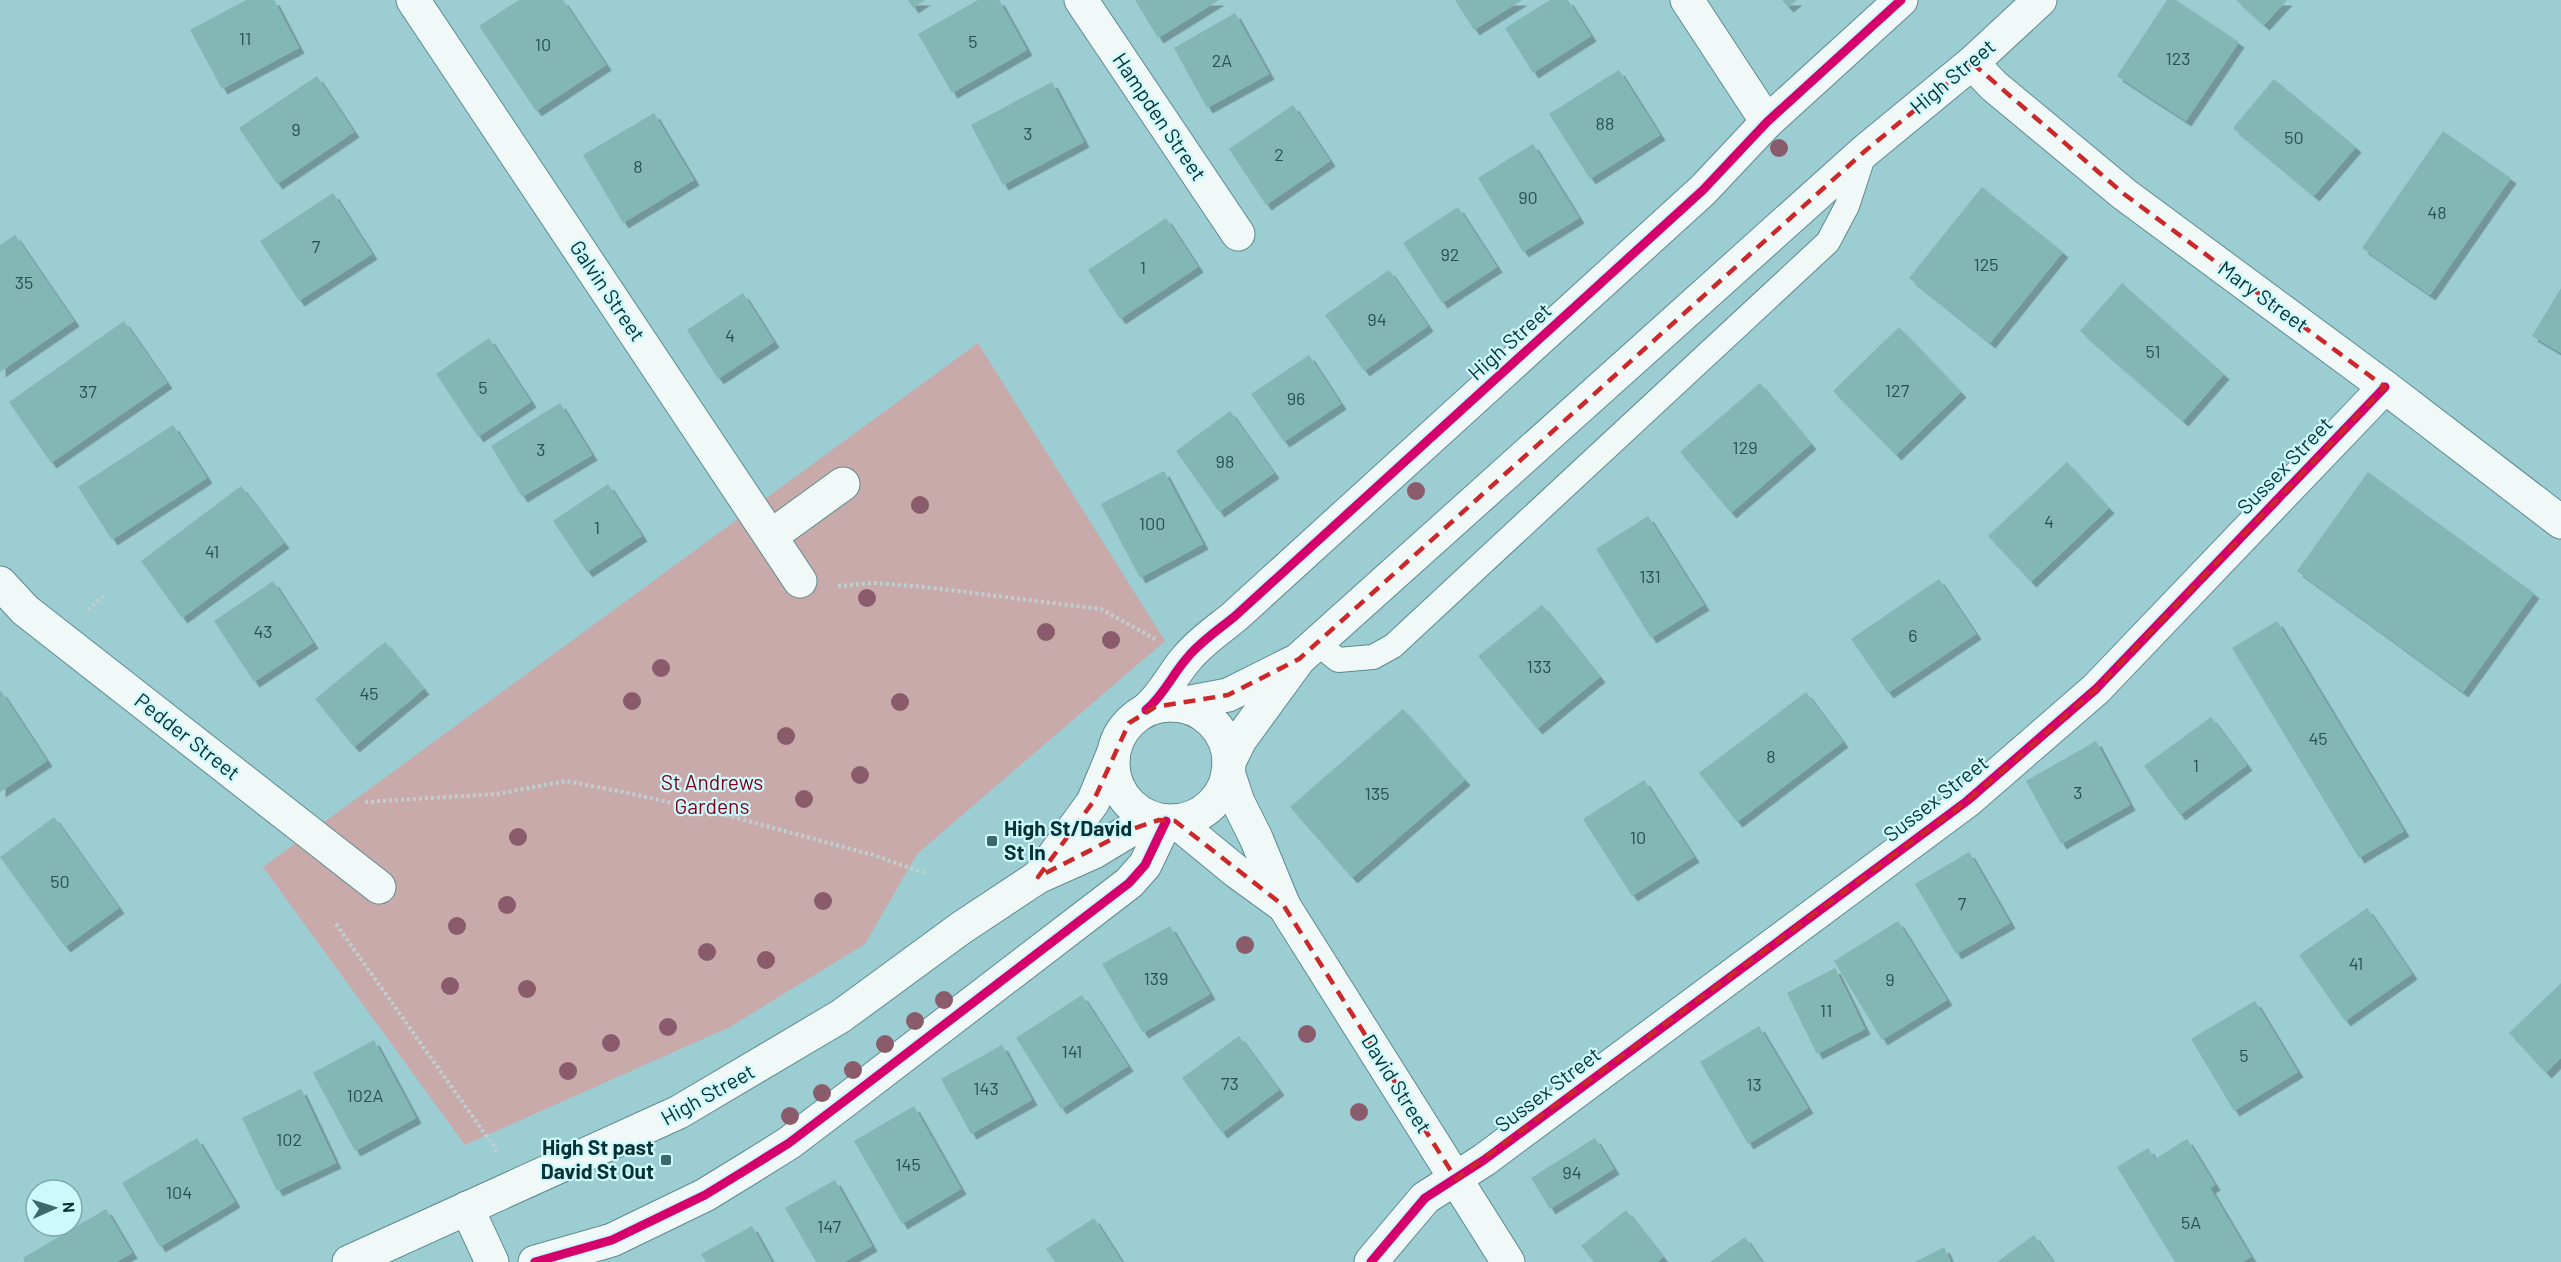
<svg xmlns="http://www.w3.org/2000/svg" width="2561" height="1262" font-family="Barlow,sans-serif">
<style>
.green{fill:#c9aaab}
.building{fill:#83b7b5;filter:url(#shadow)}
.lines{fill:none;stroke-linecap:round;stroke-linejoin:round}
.service-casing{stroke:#5e8b8f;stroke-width:26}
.minor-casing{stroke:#5e8b8f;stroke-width:35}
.tertiary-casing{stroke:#5e8b8f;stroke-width:35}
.secondary-casing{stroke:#5e8b8f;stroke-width:35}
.path{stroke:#bfcfd0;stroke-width:4;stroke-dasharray:3 3;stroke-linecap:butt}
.service{stroke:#f0f8f8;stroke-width:24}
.minor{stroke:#f0f8f8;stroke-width:33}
.tertiary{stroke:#f0f8f8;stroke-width:33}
.secondary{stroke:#f0f8f8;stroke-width:33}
.cycleway-casing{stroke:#cef9fc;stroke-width:13}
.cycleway{stroke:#d6006c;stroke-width:9}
.tree{fill:#8a5c6b}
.marked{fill:none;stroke:#cc2829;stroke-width:4.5;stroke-dasharray:12 8;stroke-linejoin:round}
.poi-dot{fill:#3b686b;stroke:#cef9fc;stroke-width:2}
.labels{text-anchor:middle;stroke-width:4.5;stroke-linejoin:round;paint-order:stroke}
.number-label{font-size:18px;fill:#265254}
.street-label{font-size:21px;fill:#073134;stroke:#cef9fc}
.park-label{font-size:21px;fill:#7c0016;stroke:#cef9fc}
.poi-label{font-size:21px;font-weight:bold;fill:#073134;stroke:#cef9fc;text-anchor:start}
</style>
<defs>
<filter id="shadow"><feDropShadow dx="5.5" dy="5.5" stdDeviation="0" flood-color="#0004"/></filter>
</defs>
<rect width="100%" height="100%" fill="#9bcdd2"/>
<polygon class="green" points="978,343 1165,641 917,854 865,944 730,1027 465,1145 263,867"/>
<g class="building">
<polygon points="246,0 274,0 299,48 222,89 190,30"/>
<polygon points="519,0 563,0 606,65 536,111 479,26"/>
<polygon points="908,0 925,0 913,8"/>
<polygon points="978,0 999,0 1027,50 952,93 918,34"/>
<polygon points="1135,0 1219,0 1158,38"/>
<polygon points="1455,0 1522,0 1474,30"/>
<polygon points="1550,0 1568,0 1591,36 1533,73 1505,28"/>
<polygon points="1782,0 1797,0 1788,7"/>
<polygon points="2167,0 2176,0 2239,42 2186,121 2117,76"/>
<polygon points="2236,0 2287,0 2264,25"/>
<polygon points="1235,13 1269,74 1207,108 1174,48"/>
<polygon points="1619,70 1660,135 1590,179 1549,114"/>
<polygon points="317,76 354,132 277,184 239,128"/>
<polygon points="2274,79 2356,147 2314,196 2233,128"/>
<polygon points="1052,82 1084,142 1003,185 971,125"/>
<polygon points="1293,105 1330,161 1266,205 1229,149"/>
<polygon points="654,113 694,180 623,223 583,155"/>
<polygon points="2443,131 2511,178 2430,295 2362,248"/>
<polygon points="1533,144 1579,218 1523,252 1478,178"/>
<polygon points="1982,187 2063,252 1990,343 1909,278"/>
<polygon points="333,193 372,254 299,301 260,241"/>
<polygon points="1458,207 1497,267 1442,303 1403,243"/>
<polygon points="1166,218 1198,267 1120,319 1088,270"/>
<polygon points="15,235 74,321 0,372 0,245"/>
<polygon points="1389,270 1428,326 1364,371 1325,315"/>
<polygon points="2122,283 2224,374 2183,421 2080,331"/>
<polygon points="2561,288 2561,353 2532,336"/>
<polygon points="743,293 774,342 718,379 687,330"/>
<polygon points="124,321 167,383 51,463 9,402"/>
<polygon points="1899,327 1961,392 1896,455 1833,391"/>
<polygon points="489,338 531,402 478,437 436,374"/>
<polygon points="1309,355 1341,404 1284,442 1251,394"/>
<polygon points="1760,383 1811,444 1731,513 1680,452"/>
<polygon points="560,403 592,455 522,497 491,446"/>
<polygon points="1230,411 1274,473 1219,512 1176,451"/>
<polygon points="173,425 207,478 112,540 78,487"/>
<polygon points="2067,462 2109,508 2031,582 1988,536"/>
<polygon points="1164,471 1203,544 1140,578 1101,504"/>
<polygon points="2368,472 2534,593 2463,692 2297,571"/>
<polygon points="608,484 642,536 587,572 553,521"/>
<polygon points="241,486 284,543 182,618 141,561"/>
<polygon points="1648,516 1704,605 1651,638 1596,549"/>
<polygon points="1939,579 1976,634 1888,693 1851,639"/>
<polygon points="273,581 313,643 254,682 214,621"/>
<polygon points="1542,605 1600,677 1537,729 1478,656"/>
<polygon points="2277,621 2404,831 2359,858 2232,648"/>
<polygon points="385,642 424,689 354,747 315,699"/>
<polygon points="1,691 47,761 0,792 0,692"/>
<polygon points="1806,692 1843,742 1737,822 1699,773"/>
<polygon points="1403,709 1465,780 1352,878 1290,807"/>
<polygon points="2211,717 2247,765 2180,815 2144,766"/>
<polygon points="2096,741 2130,805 2061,844 2026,781"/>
<polygon points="1644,780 1694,857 1632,896 1583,819"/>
<polygon points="54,817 119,908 65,947 0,857"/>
<polygon points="1969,852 2010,923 1956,954 1915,884"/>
<polygon points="2367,908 2412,974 2345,1021 2299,955"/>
<polygon points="1898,921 1947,1000 1882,1040 1834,961"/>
<polygon points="1170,926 1210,994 1143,1033 1102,964"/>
<polygon points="1835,968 1865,1029 1817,1054 1787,993"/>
<polygon points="2561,983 2561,1058 2546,1073 2509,1033"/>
<polygon points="1082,995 1128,1066 1061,1109 1016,1038"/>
<polygon points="2255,1001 2298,1072 2234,1111 2191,1039"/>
<polygon points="1759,1026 1808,1108 1748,1144 1700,1062"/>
<polygon points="1239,1036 1279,1090 1222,1133 1182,1078"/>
<polygon points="374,1040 416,1118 355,1151 313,1073"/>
<polygon points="1002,1045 1032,1100 971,1134 941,1079"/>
<polygon points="301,1089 336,1163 277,1191 242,1118"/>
<polygon points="914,1106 961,1189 902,1224 854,1141"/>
<polygon points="197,1138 235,1202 160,1247 122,1183"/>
<polygon points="1595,1138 1614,1169 1550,1209 1531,1178"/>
<polygon points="2187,1139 2215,1185 2210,1188 2251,1257 2243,1262 2175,1262 2117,1167 2148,1148 2155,1159"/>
<polygon points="835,1180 872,1246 844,1262 816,1262 785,1208"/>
<polygon points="106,1209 132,1253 116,1262 25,1262 23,1258"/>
<polygon points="1626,1210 1663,1257 1657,1262 1594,1262 1581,1246"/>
<polygon points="1094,1218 1122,1262 1055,1262 1046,1249"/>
<polygon points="752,1226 772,1262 706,1262 701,1254"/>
<polygon points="2034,1235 2053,1262 1997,1262"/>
<polygon points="1745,1237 1762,1262 1710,1262"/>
<polygon points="1944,1247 1951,1262 1915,1262"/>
</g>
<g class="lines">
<g class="service-casing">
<polyline id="service" points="1317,643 1338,660 1373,657 1393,646 1828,242 1847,206 1865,151"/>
</g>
<g class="minor-casing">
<g id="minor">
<polyline points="413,0 800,581"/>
<polyline points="1081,0 1238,234"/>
<polyline points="1687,0 1767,122"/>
<polyline points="1972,63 1994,86 2124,194 2385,387 2561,522"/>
<polyline points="771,536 843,484"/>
<polyline points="0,583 25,610 379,887"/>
<path d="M1146,710C1164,695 1172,675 1187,658C1200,642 1218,630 1234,617L1703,190L1767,122L1901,0"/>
<polyline points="467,1208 492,1262"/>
<polyline points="535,1262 612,1240 705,1195 749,1168 789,1143 855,1093 1129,883 1145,865 1166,821"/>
<polyline points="1371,1262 1425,1198 1484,1160 1967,801 2096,689 2385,387"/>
</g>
</g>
<g class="tertiary-casing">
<g id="tertiary">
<polyline points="1228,772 1238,802 1256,838 1284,906 1508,1262"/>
<polyline points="1175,821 1237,872 1284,906"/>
</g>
</g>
<g class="secondary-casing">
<g id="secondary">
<polyline points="1175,705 1228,695 1292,663"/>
<circle cx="1171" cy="763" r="58"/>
<polyline points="1229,762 1240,740 1299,659 1865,151 1972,63 2040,0"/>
<polyline points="1039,876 1093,802 1113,754"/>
<polyline points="349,1262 679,1112 841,1016 961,928 1038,877 1094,852 1132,829 1159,820"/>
</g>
</g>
<g class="path">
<polyline points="838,586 875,583 925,587 1101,609 1155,639"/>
<polyline points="88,610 106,594"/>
<polyline points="365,802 497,794 566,781 633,794 737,818 873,855 925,873"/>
<polyline points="336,924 497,1151"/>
</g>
<use href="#service" class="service"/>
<use href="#minor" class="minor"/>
<use href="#tertiary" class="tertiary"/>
<use href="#secondary" class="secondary"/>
<g class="cycleway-casing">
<g id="cycleway">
<path d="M1146,710C1164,695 1172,675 1187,658C1200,642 1218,630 1234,617L1703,190L1767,122L1901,0"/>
<polyline points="535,1262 612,1240 705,1195 749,1168 789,1143 855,1093 1129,883 1145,865 1166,821"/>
<polyline points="1371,1262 1425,1198 1484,1160 1967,801 2096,689 2385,387"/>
</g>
</g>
<use href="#cycleway" class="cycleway"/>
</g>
<g class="tree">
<circle cx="1779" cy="148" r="9"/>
<circle cx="1416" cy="491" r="9"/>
<circle cx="920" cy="505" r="9"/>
<circle cx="867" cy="598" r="9"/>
<circle cx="1046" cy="632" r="9"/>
<circle cx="1111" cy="640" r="9"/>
<circle cx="661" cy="668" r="9"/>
<circle cx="632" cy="701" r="9"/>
<circle cx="900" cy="702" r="9"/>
<circle cx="786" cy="736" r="9"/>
<circle cx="860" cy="775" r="9"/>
<circle cx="804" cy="799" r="9"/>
<circle cx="518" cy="837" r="9"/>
<circle cx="823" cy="901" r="9"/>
<circle cx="507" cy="905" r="9"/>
<circle cx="457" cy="926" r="9"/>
<circle cx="1245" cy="945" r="9"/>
<circle cx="707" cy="952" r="9"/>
<circle cx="766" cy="960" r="9"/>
<circle cx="450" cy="986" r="9"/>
<circle cx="527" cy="989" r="9"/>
<circle cx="944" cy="1000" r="9"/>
<circle cx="915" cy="1021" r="9"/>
<circle cx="668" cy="1027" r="9"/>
<circle cx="1307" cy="1034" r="9"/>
<circle cx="611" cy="1043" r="9"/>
<circle cx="885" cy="1044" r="9"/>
<circle cx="853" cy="1070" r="9"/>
<circle cx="568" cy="1071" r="9"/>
<circle cx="822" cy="1093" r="9"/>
<circle cx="1359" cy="1112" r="9"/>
<circle cx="790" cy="1116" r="9"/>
</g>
<path class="marked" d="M1972,63L2124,194L2385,387L2096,689L2035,743L1967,801L1456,1179L1284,906L1175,821L1159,820L1132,829L1038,877L1093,802L1129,723L1155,707L1228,695L1299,659L1865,151Z"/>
<g class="poi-dot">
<rect x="986" y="835" width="12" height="12" rx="3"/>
<rect x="660" y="1154" width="12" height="12" rx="3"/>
</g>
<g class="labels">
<g class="number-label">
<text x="245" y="45">11</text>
<text x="973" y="48">5</text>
<text x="543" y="51">10</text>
<text x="2178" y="65">123</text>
<text x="1222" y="67">2A</text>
<text x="1605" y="130">88</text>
<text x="296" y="136">9</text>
<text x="1028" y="140">3</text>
<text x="2294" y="144">50</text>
<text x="1279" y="161">2</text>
<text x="638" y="173">8</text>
<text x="1528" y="204">90</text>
<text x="2437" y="219">48</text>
<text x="316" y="253">7</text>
<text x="1450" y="261">92</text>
<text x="1986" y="271">125</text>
<text x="1143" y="274">1</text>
<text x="24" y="289">35</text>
<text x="1377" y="326">94</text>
<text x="730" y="342">4</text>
<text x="2153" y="358">51</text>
<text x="483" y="394">5</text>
<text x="1897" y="397">127</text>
<text x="88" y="398">37</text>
<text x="1296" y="405">96</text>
<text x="1745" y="454">129</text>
<text x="541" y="456">3</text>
<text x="1225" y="468">98</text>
<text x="2049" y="528">4</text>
<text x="1152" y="530">100</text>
<text x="597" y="534">1</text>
<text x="212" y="558">41</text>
<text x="1650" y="583">131</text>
<text x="263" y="638">43</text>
<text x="1913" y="642">6</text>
<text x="1539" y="673">133</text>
<text x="369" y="700">45</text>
<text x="2318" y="745">45</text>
<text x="1771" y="763">8</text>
<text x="2196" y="772">1</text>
<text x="2078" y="799">3</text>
<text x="1377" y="800">135</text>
<text x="1638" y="844">10</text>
<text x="60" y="888">50</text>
<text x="1962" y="910">7</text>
<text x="2356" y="970">41</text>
<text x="1156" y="985">139</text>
<text x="1890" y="986">9</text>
<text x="1826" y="1017">11</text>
<text x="1072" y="1058">141</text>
<text x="2244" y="1062">5</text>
<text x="1230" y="1090">73</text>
<text x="1754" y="1091">13</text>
<text x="986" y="1095">143</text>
<text x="365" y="1102">102A</text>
<text x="289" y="1146">102</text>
<text x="908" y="1171">145</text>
<text x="1572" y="1179">94</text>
<text x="179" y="1199">104</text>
<text x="2191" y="1229">5A</text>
<text x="829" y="1233">147</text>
</g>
<g class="street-label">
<text transform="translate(1953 77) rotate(-40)" y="7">High Street</text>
<text transform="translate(1159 117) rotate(56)" y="7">Hampden Street</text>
<text transform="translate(607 291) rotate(56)" y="7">Galvin Street</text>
<text transform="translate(2263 297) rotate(36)" y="7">Mary Street</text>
<text transform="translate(1510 342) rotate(-42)" y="7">High Street</text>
<text transform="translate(2285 466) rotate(-46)" y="7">Sussex Street</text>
<text transform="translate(187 737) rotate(38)" y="7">Pedder Street</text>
<text transform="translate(1936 799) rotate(-38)" y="7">Sussex Street</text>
<text transform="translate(1396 1084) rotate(58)" y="7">David Street</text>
<text transform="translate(1548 1090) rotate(-37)" y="7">Sussex Street</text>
<text transform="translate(708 1095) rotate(-29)" y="7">High Street</text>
</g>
<g class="park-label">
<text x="712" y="790">St Andrews<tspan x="712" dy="24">Gardens</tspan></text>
</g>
<g class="poi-label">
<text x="1004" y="836">High St/David<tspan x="1004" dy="24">St In</tspan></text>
<text x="654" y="1155" text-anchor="end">High St past<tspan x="654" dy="24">David St Out</tspan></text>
</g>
</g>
<g transform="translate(54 1208) rotate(87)"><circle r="28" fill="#cef9fc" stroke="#7ea9ac" stroke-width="1.5"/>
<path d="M0-4.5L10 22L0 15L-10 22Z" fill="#3b686b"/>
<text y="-9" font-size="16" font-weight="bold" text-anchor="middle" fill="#073134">N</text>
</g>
</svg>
